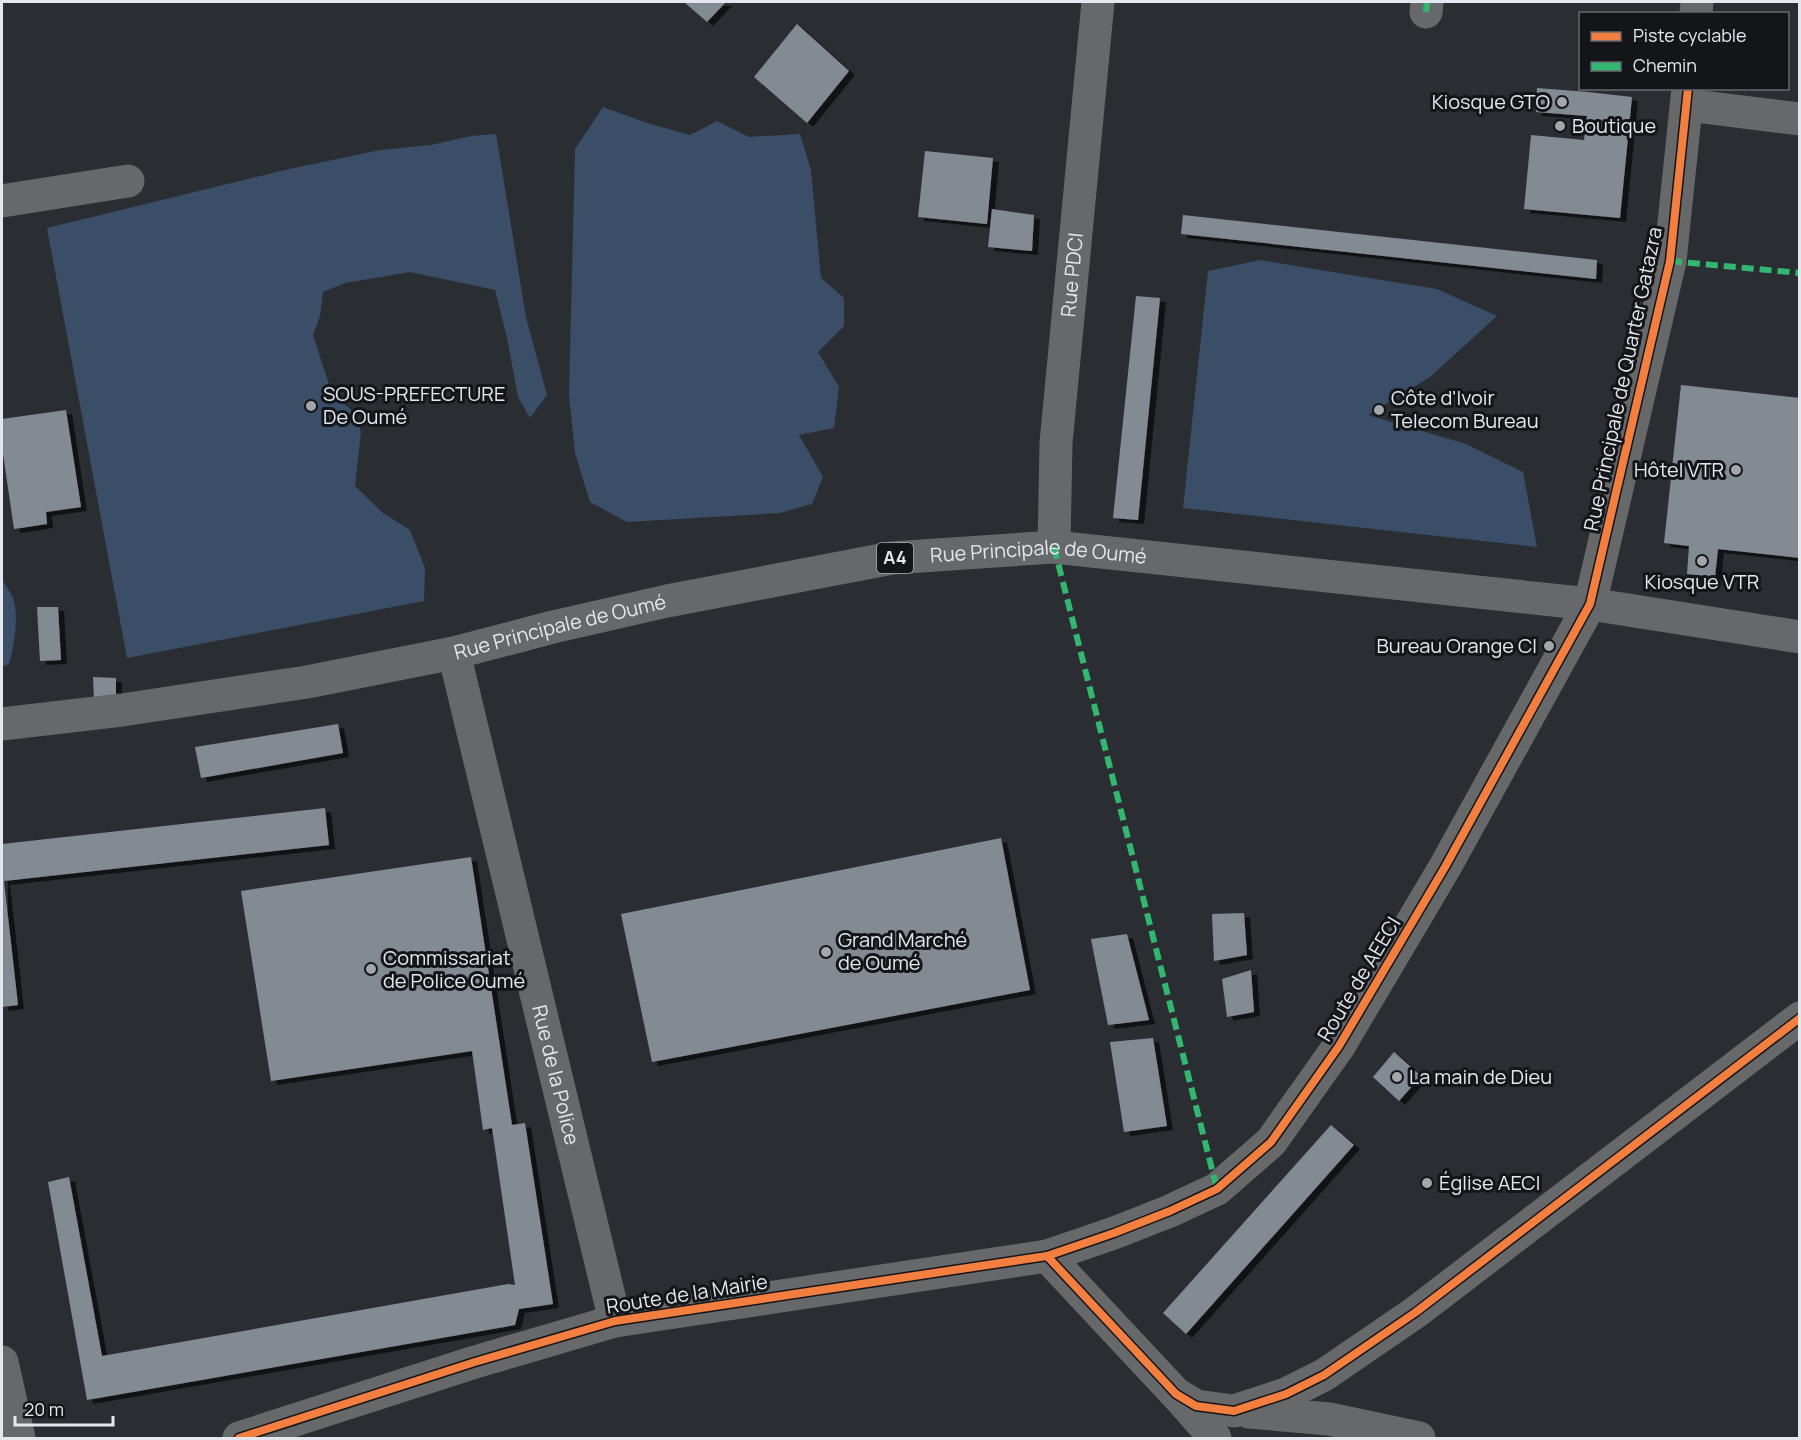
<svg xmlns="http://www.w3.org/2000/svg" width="1801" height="1440" font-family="Manrope,sans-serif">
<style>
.green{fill:#3b4e67}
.building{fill:#838a94;filter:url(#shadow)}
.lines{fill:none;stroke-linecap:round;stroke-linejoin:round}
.minor{stroke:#666869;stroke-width:33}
.major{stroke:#66696b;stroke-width:33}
.quiet{stroke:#33b770;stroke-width:6;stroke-dasharray:12 6;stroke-linecap:butt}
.cycleway-casing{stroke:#131519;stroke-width:11}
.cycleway{stroke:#f27e40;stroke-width:8}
.poi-dot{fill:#a3a7ac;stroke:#131519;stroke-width:2}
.labels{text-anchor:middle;stroke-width:6;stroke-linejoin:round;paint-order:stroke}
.shield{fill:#131519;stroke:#a5a9ae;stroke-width:1.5}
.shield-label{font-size:18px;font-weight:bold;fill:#e4e8ee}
.poi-label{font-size:20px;fill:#e4e8ee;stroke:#131519;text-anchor:start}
.street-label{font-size:20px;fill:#e4e8ee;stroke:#131519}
</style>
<defs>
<filter id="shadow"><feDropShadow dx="6" dy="4" stdDeviation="0" flood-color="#0009"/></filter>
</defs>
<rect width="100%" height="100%" fill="#2a2e32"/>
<g class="green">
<polygon points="603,107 647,123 690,135 717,121 749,137 800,134 811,170 821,278 844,298 844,326 818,352 839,387 834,428 799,435 823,477 812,504 780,513 627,522 590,502 575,453 569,395 575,149"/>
<polygon points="496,134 526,317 547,395 530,418 518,397 507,338 495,290 410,272 345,283 323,292 320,316 313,335 332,394 354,412 361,432 355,486 383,513 410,530 425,568 424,601 127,658 47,228 285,170 380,150 431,145 471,136"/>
<polygon points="1260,260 1437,289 1497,316 1430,377 1368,415 1466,444 1523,472 1537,547 1183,508 1208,271"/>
<path d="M2,579C5,585 9,590 12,596C20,612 14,647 9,664L2,667Z"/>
</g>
<g class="building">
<polygon points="684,2 726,2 707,22"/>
<polygon points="797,24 849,71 807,123 754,77"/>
<polygon points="1537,88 1588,92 1632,97 1620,218 1524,209 1531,135 1584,140 1587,116 1536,112"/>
<polygon points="925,151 993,158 987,224 918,217"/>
<polygon points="992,209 1034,215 1032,251 988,247"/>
<polygon points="1183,215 1597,260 1596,279 1181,234"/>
<polygon points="1136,296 1160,298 1138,520 1113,518"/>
<polygon points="1681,385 1800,398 1800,558 1718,549 1715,577 1687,574 1689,546 1664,543"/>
<polygon points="66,410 81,507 46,512 47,524 14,529 2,447 2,419"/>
<polygon points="37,607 58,607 61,660 40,661"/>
<polygon points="93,677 116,678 116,700 94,700"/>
<polygon points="338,724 343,753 201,778 195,747"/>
<polygon points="325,808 329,845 4,881 18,1005 2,1007 2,844"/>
<polygon points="1001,838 1030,990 652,1062 621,914"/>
<polygon points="471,857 512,1125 525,1123 553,1304 519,1309 515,1325 87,1400 48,1182 69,1177 102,1356 508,1284 515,1285 492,1128 483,1130 472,1051 271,1081 241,891"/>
<polygon points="1244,913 1247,955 1214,961 1212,914"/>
<polygon points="1127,934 1149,1020 1108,1025 1091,939"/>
<polygon points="1251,970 1254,1012 1227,1017 1222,979"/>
<polygon points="1153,1038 1167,1126 1124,1132 1110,1042"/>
<polygon points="1394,1052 1421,1076 1399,1101 1373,1077"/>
<polygon points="1331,1125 1354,1145 1186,1334 1163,1313"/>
</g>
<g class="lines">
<g class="minor">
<polyline points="1426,12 1427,2"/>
<polyline points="1696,14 1697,2"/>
<polyline points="1687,105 1800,119"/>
<polyline points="2,201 128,181"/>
<path id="s1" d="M1054,547L1056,443L1098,2"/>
<path id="s2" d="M454,653L615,1321"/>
<polyline points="1047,1256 1176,1394 1196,1406 1234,1411 1286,1394 1324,1375 1416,1312 1800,1018"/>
<polyline points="2,1362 19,1438"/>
<polyline points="1179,1397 1215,1438"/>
<polyline points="1249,1412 1329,1419 1419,1438"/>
<polyline points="239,1438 475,1362 615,1321 1047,1256 1114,1233 1170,1211 1217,1189 1271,1142 1339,1046 1445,867 1590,604 1670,261 1688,88"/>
</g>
<path class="major" id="s3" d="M2,724L122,710L307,682L454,653L553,627L667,601L892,558L1054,547L1590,604L1800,637"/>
<g class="quiet">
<polyline points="1426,12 1427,2"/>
<polyline points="1670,261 1800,273"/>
<polyline points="1054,547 1217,1189"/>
</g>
<g class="cycleway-casing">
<g id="cycleway">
<polyline points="1047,1256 1176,1394 1196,1406 1234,1411 1286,1394 1324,1375 1416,1312 1800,1018"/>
<polyline points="239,1438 475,1362 615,1321 1047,1256 1114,1233 1170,1211 1217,1189 1271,1142 1339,1046 1445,867 1590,604 1670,261 1688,88"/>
</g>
</g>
<use href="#cycleway" class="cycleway"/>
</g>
<g class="poi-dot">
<circle cx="1562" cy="102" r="6"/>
<circle cx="1560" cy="126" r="6"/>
<circle cx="311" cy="406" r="6"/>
<circle cx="1379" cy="410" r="6"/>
<circle cx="1736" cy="470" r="6"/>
<circle cx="1702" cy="561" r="6"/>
<circle cx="1549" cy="646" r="6"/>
<circle cx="826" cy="952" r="6"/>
<circle cx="371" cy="969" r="6"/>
<circle cx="1397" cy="1077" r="6"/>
<circle cx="1427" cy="1183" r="6"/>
</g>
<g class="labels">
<rect class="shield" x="877" y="543" width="36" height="30" rx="4.5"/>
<g class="shield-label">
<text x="895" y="564">A4</text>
</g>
<g class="poi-label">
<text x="1550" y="109" text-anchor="end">Kiosque GTO</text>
<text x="1572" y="133">Boutique</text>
<text x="323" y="401">SOUS-PREFECTURE<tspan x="323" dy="23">De Oumé</tspan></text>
<text x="1391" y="405">Côte d'Ivoir<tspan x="1391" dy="23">Telecom Bureau</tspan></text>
<text x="1724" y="477" text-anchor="end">Hôtel VTR</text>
<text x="1702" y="589" text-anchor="middle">Kiosque VTR</text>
<text x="1537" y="653" text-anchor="end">Bureau Orange CI</text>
<text x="838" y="947">Grand Marché<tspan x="838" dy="23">de Oumé</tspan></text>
<text x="383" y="965">Commissariat<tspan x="383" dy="23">de Police Oumé</tspan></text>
<text x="1409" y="1084">La main de Dieu</text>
<text x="1439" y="1190">Église AECI</text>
</g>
<g class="street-label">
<text dy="7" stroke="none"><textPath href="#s1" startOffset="273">Rue PDCI</textPath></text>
<text transform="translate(1623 379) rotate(-78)" y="7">Rue Principale de Quarter Gatazra</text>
<text dy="7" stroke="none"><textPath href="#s3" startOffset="1053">Rue Principale de Oumé</textPath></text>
<text dy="7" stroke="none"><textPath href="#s3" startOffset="567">Rue Principale de Oumé</textPath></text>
<text transform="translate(1359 979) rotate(-59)" y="7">Route de AEECI</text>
<text dy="7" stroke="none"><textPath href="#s2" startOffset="434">Rue de la Police</textPath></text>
<text transform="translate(687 1294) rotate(-9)" y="7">Route de la Mairie</text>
</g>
</g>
<rect width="1801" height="1440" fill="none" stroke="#e4e8ee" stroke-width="6"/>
<rect x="1579" y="12" width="210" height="78" fill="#131519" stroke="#67696e" stroke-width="1.5"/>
<rect x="1591" y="32" width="30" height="9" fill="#f27e40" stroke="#67696e" stroke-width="1.5"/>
<text x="1633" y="42" font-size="18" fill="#e4e8ee">Piste cyclable</text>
<rect x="1591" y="62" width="30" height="9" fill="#33b770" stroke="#67696e" stroke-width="1.5"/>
<text x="1633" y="72" font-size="18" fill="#e4e8ee">Chemin</text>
<path d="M15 1416v9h98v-9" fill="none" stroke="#e4e8ee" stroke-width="3"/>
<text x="24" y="1416" font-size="18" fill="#e4e8ee" stroke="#131519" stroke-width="4.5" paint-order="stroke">20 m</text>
</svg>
